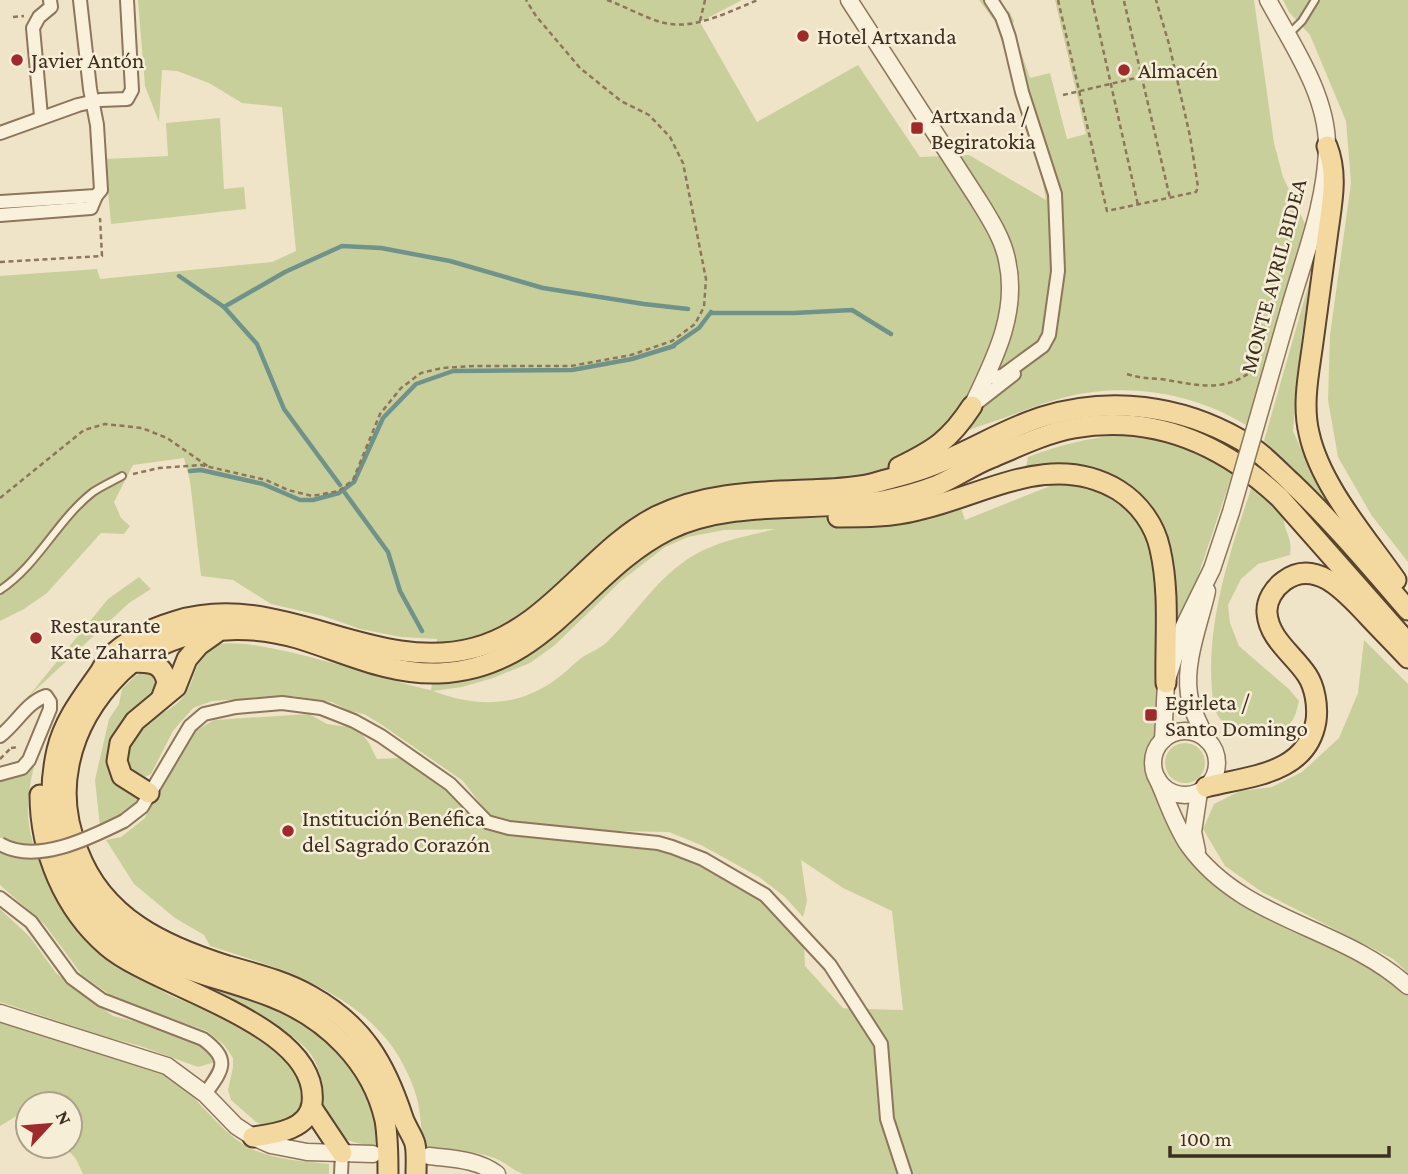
<svg xmlns="http://www.w3.org/2000/svg" width="1408" height="1174" font-family="'Crimson Pro',serif">
<style>
.green{fill:#c9cf9b;fill-rule:evenodd}
.lines{fill:none;stroke-linecap:round;stroke-linejoin:round}
.stream{stroke:#6f938a;stroke-width:4.5}
.service-casing{stroke:#8d765c;stroke-width:10}
.minor-casing{stroke:#8d765c;stroke-width:16}
.tertiary-casing{stroke:#8d765c;stroke-width:19}
.primary-casing{stroke:#5b4430;stroke-width:23}
.path{stroke:#8d765c;stroke-width:2.5;stroke-dasharray:5 3.5;stroke-linecap:butt}
.service{stroke:#faf1dc;stroke-width:6}
.minor{stroke:#faf1dc;stroke-width:12}
.tertiary{stroke:#faf1dc;stroke-width:16}
.primary{stroke:#f3d9a0;stroke-width:19}
.minor-bridge-casing{stroke:#8d765c;stroke-width:16;stroke-linecap:butt}
.tertiary-bridge-casing{stroke:#8d765c;stroke-width:19;stroke-linecap:butt}
.minor-bridge{stroke:#faf1dc;stroke-width:12}
.tertiary-bridge{stroke:#faf1dc;stroke-width:16}
.poi-dot{fill:#9e2a2b;stroke:#f7eed8;stroke-width:2.5}
.labels{text-anchor:middle;stroke-width:5;stroke-linejoin:round;paint-order:stroke}
.poi-label{font-size:23px;fill:#3d2e20;stroke:#f7eed8;text-anchor:start}
.street-label{font-size:23px;fill:#3d2e20;stroke:#f7eed8}
</style>
<rect width="100%" height="100%" fill="#f0e4c8"/>
<g class="green">
<path d="M138,0H742L700,22L757,122L858,65L920,157L969,155L1046,200L1038,156L996,23L979,0H999L1006,11H1009L1014,21L1012,26L1030,78L1050,73L1067,139L1086,134L1055,0H1254L1274,143L1283,177L1308,230L1246,425C1196,394 1129,382 1070,396C1048,401 1026,410 1004,418C982,425 959,433 939,443L965,520L1050,486L1073,482L1095,486L1131,506L1155,552L1158,615L1156,734C1146,753 1147,769 1154,789L1206,874L1374,966L1408,994V1174H910L891,1116L886,1046L883,1035L866,1009L903,1010L892,911L843,888L801,860L807,901L803,917L785,897L759,877L701,845L669,832L563,830L505,821L489,815L463,781L379,723L364,714L349,711L332,702L294,696L212,701L193,708L173,731L151,774L141,779L127,773L123,756C128,747 132,735 139,728C152,715 170,713 183,697C196,682 193,659 212,647C241,629 390,682 431,690L437,639L401,637L360,629L323,616L271,604L233,580L201,576L190,481L184,458L133,465L114,502L121,518L130,526L124,534L101,533L47,593L24,609L0,621V276L97,269L100,279L272,262L296,251L282,107L242,103L209,83L177,71L162,70L159,122L145,86ZM775,529C744,537 711,542 685,561C653,583 634,616 607,642C600,649 588,653 580,659C571,666 564,674 555,680C516,708 476,707 433,691L462,687L493,678L530,663L555,645L621,581L665,547L688,537L724,530Z"/>
<polygon points="1283,0 1408,0 1408,562 1372,516 1338,457 1328,400 1330,335 1351,183 1346,121 1310,35 1289,12"/>
<polygon points="220,118 224,189 244,187 246,209 111,224 105,159 168,156 166,123"/>
<polygon points="1313,269 1302,334 1293,431 1315,480 1340,520 1264,441"/>
<path d="M1121,435L1159,436L1234,469L1196,582L1172,635C1175,605 1180,573 1169,544C1162,526 1150,515 1137,502C1128,494 1119,482 1109,476C1084,460 1053,462 1026,467L1028,457C1059,445 1088,438 1121,435Z"/>
<path d="M1252,486L1284,515C1283,533 1293,535 1290,555L1258,564L1241,579L1228,605L1230,623L1239,646L1289,689L1299,701C1297,708 1296,715 1292,721C1270,748 1217,737 1213,701C1204,628 1229,554 1252,486Z"/>
<polygon points="139,577 151,589 129,603 28,697 108,599"/>
<polygon points="1364,640 1408,684 1408,973 1393,959 1262,892 1225,866 1203,829 1214,804 1240,791 1272,787 1302,772 1339,738 1358,693"/>
<polygon points="147,670 157,675 161,685 110,752 135,793 137,800 131,811 100,827 95,780 109,719 119,704 122,689 135,676"/>
<path d="M309,714L327,724L357,728L369,743L377,759L398,758L410,763L419,772L450,792L480,825L491,831L661,851L715,872L770,902L804,943L805,966L843,1008L853,1009L876,1045L881,1117L898,1174H523C513,1170 505,1162 494,1158C472,1150 447,1149 423,1147C421,1128 421,1108 414,1089C383,999 292,972 210,946L204,935L175,918L134,884L106,840L121,837L145,818L151,803L164,784L194,732L214,720Z"/>
<circle cx="1185" cy="763" r="20"/>
<path d="M38,750C30,782 23,810 33,843L26,848L7,843L0,837V779L29,770Z"/>
<polygon points="0,851 25,858 44,858 80,930 104,956 169,995 240,1024 296,1064 305,1091 298,1117 268,1127 256,1122 231,1100 228,1090 233,1067 233,1058 224,1045 207,1031 116,999 82,975 45,925 0,885"/>
<polygon points="0,909 30,937 56,973 113,1016 137,1022 198,1044 206,1048 215,1062 198,1067 140,1046 110,1038 0,1002"/>
<path d="M165,970L266,1004L314,1027L353,1064L375,1114L378,1133L375,1146C298,1138 339,1090 309,1052C283,1020 204,989 165,970Z"/>
<path d="M4,1022L165,1071C194,1092 223,1137 254,1150C277,1160 305,1161 329,1164V1174H83L76,1159L64,1146H70V1104H28V1120L23,1112L0,1126V1023Z"/>
</g>
<g class="lines">
<g class="stream">
<polyline points="179,276 224,307 257,344 284,409 340,485"/>
<polyline points="224,307 285,272 342,246 381,248 450,261 543,288 644,304 688,309"/>
<polyline points="711,313 794,313 852,310 891,334"/>
<polyline points="674,345 699,328 711,312"/>
<polyline points="190,471 201,470 263,484 300,500 313,500 339,493 354,482 383,418 416,384 453,371 572,370 632,359 674,346"/>
<polyline points="345,493 388,552 400,591 422,631"/>
</g>
<g class="service-casing">
<g id="service">
<polyline points="1289,34 1302,21 1315,0"/>
<path d="M0,590C38,565 57,520 93,492C102,486 113,481 122,476"/>
</g>
</g>
<g class="minor-casing">
<g id="minor">
<polyline points="41,116 33,28 39,17 51,7 50,0"/>
<polyline points="0,133 78,105 100,100 127,99 132,90 127,0"/>
<polyline points="0,202 96,196 101,190 97,125 90,89 80,0"/>
<polyline points="0,215 91,208 96,196"/>
<polyline points="985,378 1002,376 1043,346 1049,335 1058,271 1055,194 1022,92 1009,37 1002,17 991,0"/>
<polyline points="973,406 1014,374"/>
<path d="M0,736C16,724 27,702 46,696L50,702V709L29,760L22,768L0,774"/>
<polyline points="124,821 142,807 190,726 204,714 236,707 282,703 321,708 354,721 381,736 450,784 487,822 509,828 658,843 672,847 703,859 765,895 830,965 881,1044 887,1119 905,1174"/>
<path d="M0,898L31,922L72,978L102,1000L203,1039C231,1060 223,1069 205,1094"/>
<polyline points="341,1174 342,1153"/>
</g>
</g>
<g class="tertiary-casing">
<g id="tertiary">
<path d="M849,0L979,201C990,219 1003,239 1007,260C1019,313 994,360 972,406"/>
<path d="M1268,0C1292,44 1328,96 1327,148C1326,203 1304,257 1289,310"/>
<circle cx="1185" cy="763" r="32"/>
<polyline points="1163,740 1166,683 1184,626 1212,569"/>
<path d="M1207,740C1200,725 1191,710 1189,694C1184,661 1200,623 1207,591"/>
<path d="M1157,778C1167,800 1175,826 1189,846C1244,922 1340,925 1408,986"/>
<polyline points="1197,851 1193,832 1199,792"/>
<polyline points="0,1013 167,1066 205,1094 236,1126 253,1137 271,1145 307,1152 373,1154"/>
<path d="M429,1156C453,1159 477,1159 497,1174"/>
</g>
</g>
<g class="primary-casing">
<g id="primary">
<path d="M1327,146C1338,174 1332,202 1328,231C1323,268 1318,305 1313,342C1309,372 1302,404 1309,433C1320,485 1366,537 1396,580"/>
<path d="M899,467C934,450 950,440 972,406"/>
<path d="M838,517C865,517 891,517 918,510C985,495 1051,450 1118,490C1139,503 1155,525 1160,549C1170,592 1165,639 1166,683"/>
<path d="M132,662C150,662 163,662 167,683L161,699"/>
<path d="M1206,787C1248,776 1307,775 1316,721C1318,706 1315,687 1307,675C1293,654 1269,639 1267,613C1266,601 1274,588 1284,581C1316,557 1347,594 1368,616C1381,630 1395,644 1408,658"/>
<polyline points="149,793 122,776 117,761 120,743 135,721 176,687 187,659 199,645 216,633"/>
<path d="M40,795C40,851 64,909 107,946C155,988 321,1024 312,1103C309,1130 274,1134 253,1137"/>
<polyline points="312,1108 342,1153"/>
<path d="M388,1174C388,1156 388,1138 385,1120C372,1062 326,1018 272,997C232,981 187,973 149,953C113,933 87,903 69,867C51,831 48,790 57,750C64,721 81,699 98,675C103,668 104,663 110,657C127,639 153,628 176,621C280,589 371,675 474,648C550,628 590,550 657,516C704,493 755,492 806,490C827,489 850,489 871,484C888,479 906,475 923,469C964,455 1001,430 1042,417C1110,396 1180,405 1241,440C1260,451 1275,467 1291,482C1333,522 1370,566 1408,610"/>
<path d="M416,1174C416,1165 417,1153 415,1144C413,1136 406,1127 403,1118C385,1063 363,1025 311,996C285,981 256,974 228,966C164,946 103,918 78,851C67,824 63,794 69,765C76,727 95,698 121,672C168,628 237,621 297,638C344,652 388,675 439,673C546,669 584,572 668,530C731,499 813,512 882,501C901,497 920,492 938,485C956,477 973,465 991,458C1017,447 1046,433 1074,428C1154,414 1222,444 1280,498L1408,643"/>
</g>
</g>
<g class="path">
<path d="M607,0C624,6 640,15 657,21C691,33 727,12 758,0"/>
<polyline points="1058,0 1107,211 1196,192 1198,187 1190,136 1169,44 1156,0"/>
<polyline points="1092,0 1138,205"/>
<polyline points="1124,1 1170,198"/>
<polyline points="13,17 24,16"/>
<polyline points="700,21 705,0"/>
<polyline points="1063,95 1174,69"/>
<polyline points="0,262 102,256 100,218"/>
<path d="M1127,374C1138,378 1148,378 1160,379C1195,384 1222,394 1252,371"/>
<polyline points="133,474 159,468 201,465 266,480 288,490 312,496 339,491 353,480 380,414 401,388 421,373 442,368 474,366 571,366 631,355 672,341 695,324 704,307 706,279 683,163 670,137 649,115 621,101 580,68 536,16 526,0"/>
<polyline points="0,498 84,430 105,424 142,428 167,438 209,467"/>
<polyline points="11,748 19,747"/>
<polyline points="0,759 10,749"/>
</g>
<use href="#service" class="service"/>
<use href="#minor" class="minor"/>
<use href="#tertiary" class="tertiary"/>
<use href="#primary" class="primary"/>
<g class="minor-bridge-casing">
<path id="minor-bridge" d="M0,844C36,865 90,838 124,821"/>
</g>
<g class="tertiary-bridge-casing">
<polyline id="tertiary-bridge" points="1212,569 1231,512 1289,310"/>
</g>
<use href="#minor-bridge" class="minor-bridge"/>
<use href="#tertiary-bridge" class="tertiary-bridge"/>
</g>
<g class="poi-dot">
<circle cx="803" cy="36" r="7"/>
<circle cx="17" cy="60" r="7"/>
<circle cx="1124" cy="70" r="7"/>
<rect x="910" y="121" width="14" height="14" rx="3.5"/>
<circle cx="36" cy="638" r="7"/>
<rect x="1144" y="708" width="14" height="14" rx="3.5"/>
<circle cx="288" cy="831" r="7"/>
</g>
<g class="labels">
<g class="poi-label">
<text x="817" y="44">Hotel Artxanda</text>
<text x="31" y="68">Javier Antón</text>
<text x="1138" y="78">Almacén</text>
<text x="931" y="123">Artxanda /<tspan x="931" dy="26">Begiratokia</tspan></text>
<text x="50" y="633">Restaurante<tspan x="50" dy="26">Kate Zaharra</tspan></text>
<text x="1165" y="710">Egirleta /<tspan x="1165" dy="26">Santo Domingo</tspan></text>
<text x="302" y="826">Institución Benéfica<tspan x="302" dy="26">del Sagrado Corazón</tspan></text>
</g>
<g class="street-label">
<text transform="translate(1273 276) rotate(-75)" y="8">MONTE AVRIL BIDEA</text>
</g>
</g>
<g transform="translate(49 1125) rotate(64)"><circle r="33" fill="#f7eed8" stroke="#ada18e" stroke-width="2"/>
<path d="M0-5L12 26L0 18L-12 26Z" fill="#9e2a2b"/>
<text y="-10" font-size="19" font-weight="bold" text-anchor="middle" fill="#3d2e20">N</text>
</g>
<path d="M1170 1146v10h219v-10" fill="none" stroke="#3d2e20" stroke-width="3.5"/>
<text x="1180" y="1146" font-size="21" fill="#3d2e20" stroke="#f7eed8" stroke-width="5" paint-order="stroke">100 m</text>
</svg>
